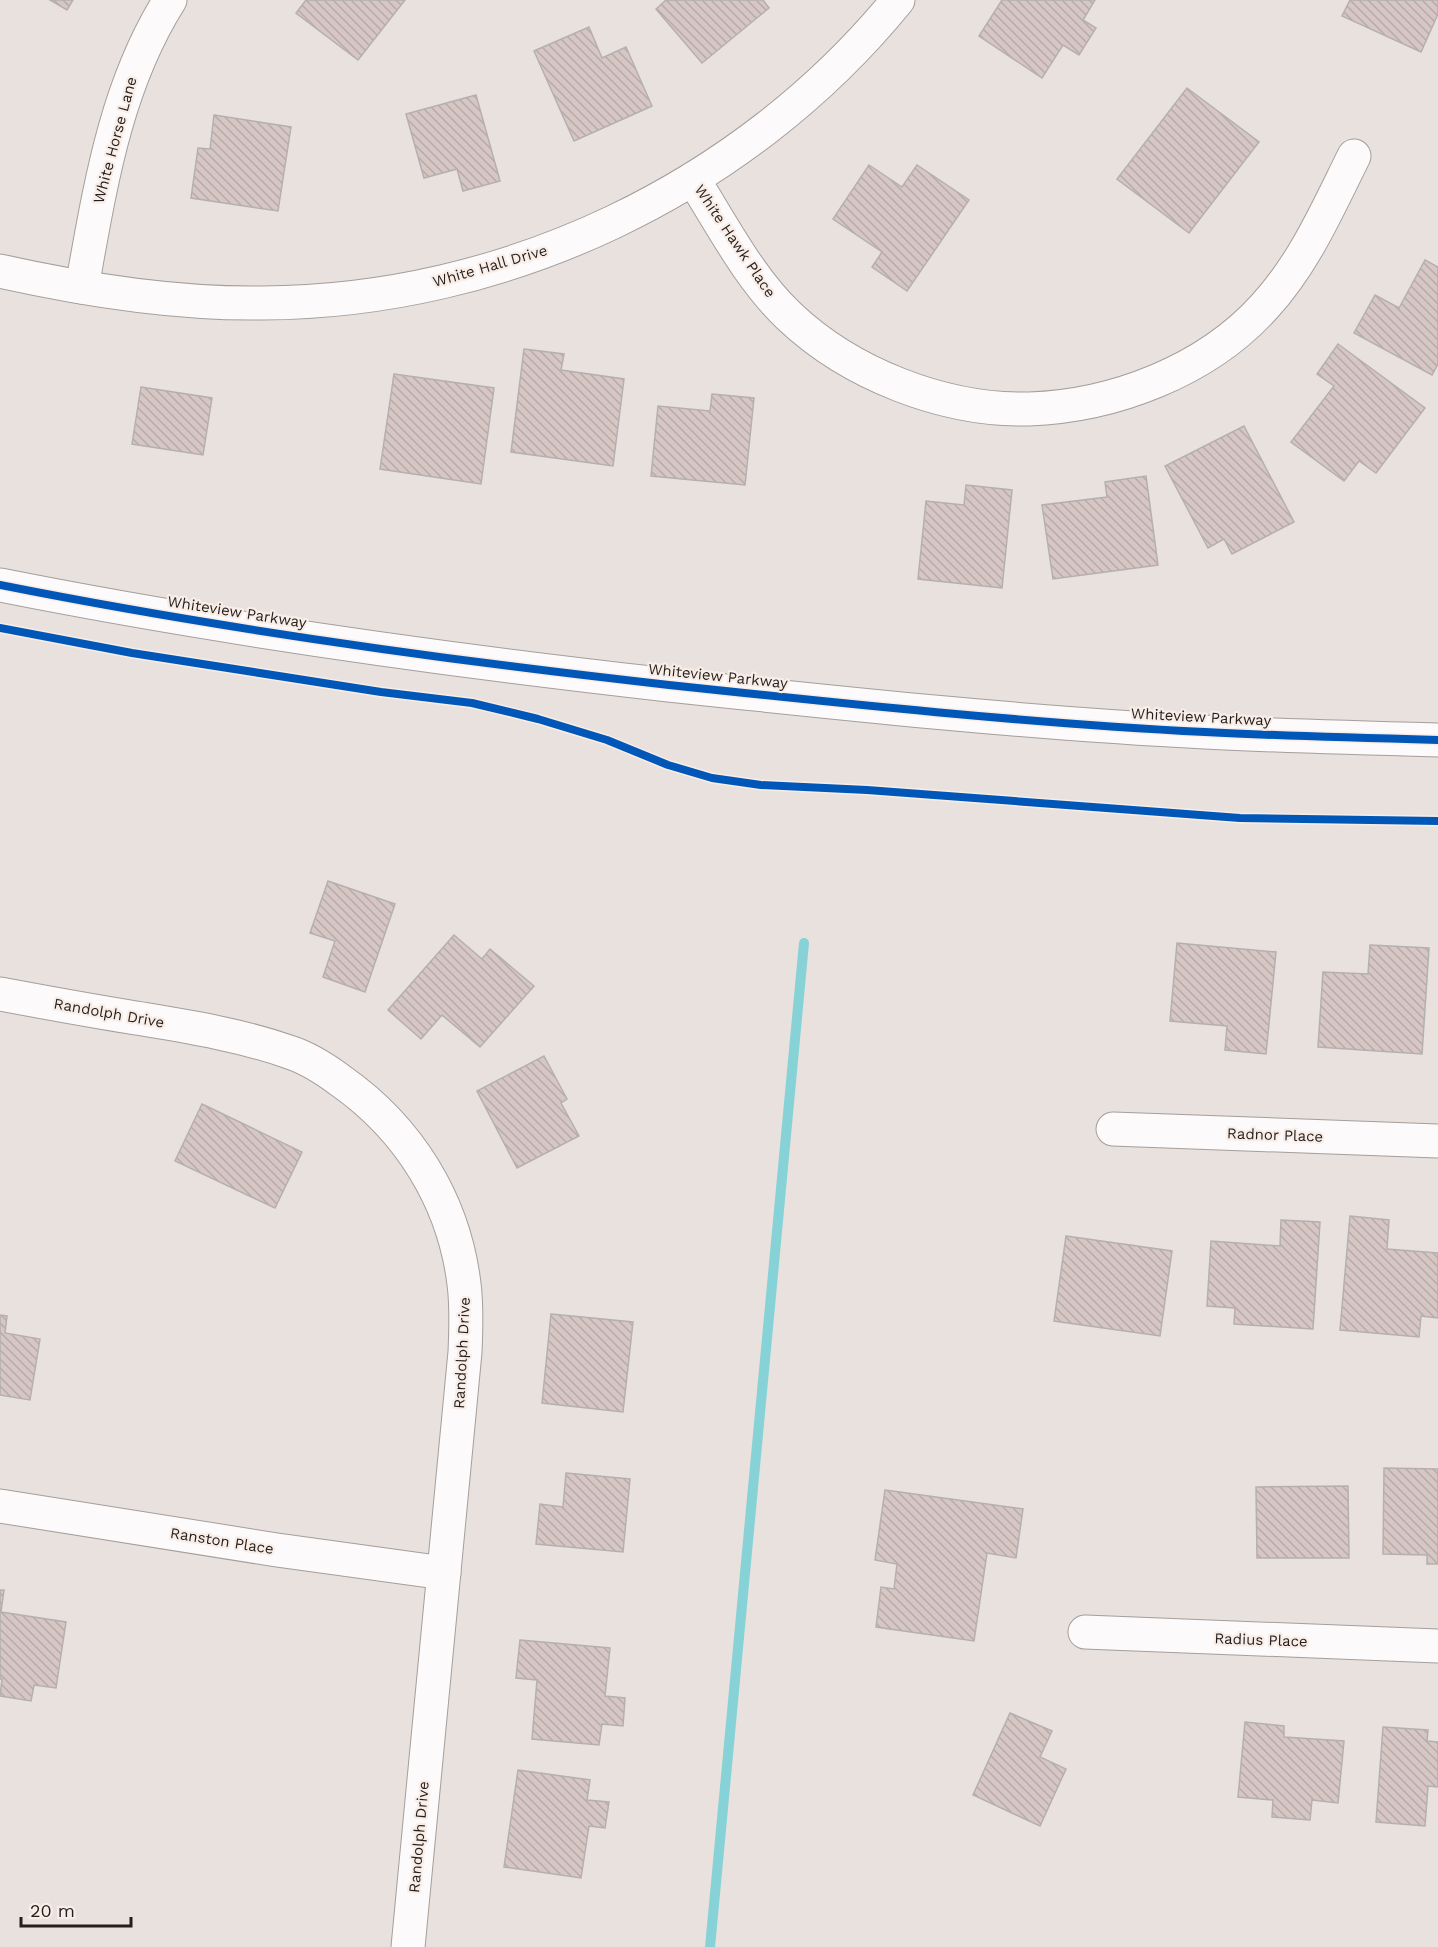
<svg xmlns="http://www.w3.org/2000/svg" width="1438" height="1947" font-family="'Work Sans',sans-serif">
<style>
.lines{fill:none;stroke-linecap:round;stroke-linejoin:round}
.stream{stroke:#86d2d6;stroke-width:10}
.building{fill:url(#building-back-hatch);stroke:#b5b0ae;stroke-width:1.5}
.minor-casing{stroke:#a49e9c;stroke-width:35}
.minor{stroke:#fcfafa;stroke-width:33}
.cycleway-casing{stroke:#f9ede7;stroke-width:11}
.cycleway{stroke:#0057b8;stroke-width:8}
.labels{text-anchor:middle;stroke-width:4.5;stroke-linejoin:round;paint-order:stroke}
.street-label{font-size:15px;fill:#241f1d;stroke:#f9ede7}
</style>
<defs>
<pattern id="building-back-hatch" width="6" height="6" patternUnits="userSpaceOnUse" patternTransform="scale(1.5)"><rect width="6" height="6" fill="#d7c7c4"/><path d="M-1 5l2 2M0 0l6 6M5-1l2 2" fill="none" stroke="#b8aaa8"/></pattern>
</defs>
<rect width="100%" height="100%" fill="#e8e1de"/>
<g class="lines">
<polyline class="stream" points="710,1947 804,943"/>
</g>
<g class="building">
<polygon points="50,0 73,0 67,10"/>
<polygon points="306,0 405,0 358,60 296,13"/>
<polygon points="666,0 763,0 769,8 702,63 656,9"/>
<polygon points="1002,0 1095,0 1083,20 1096,28 1079,55 1063,45 1042,78 979,36"/>
<polygon points="1350,0 1438,0 1438,14 1421,52 1342,16"/>
<polygon points="589,27 602,58 626,47 652,106 574,141 534,51"/>
<polygon points="1187,88 1259,142 1189,233 1117,179"/>
<polygon points="476,95 500,181 463,191 457,169 424,178 406,114"/>
<polygon points="214,115 291,127 278,211 191,198 198,148 210,149"/>
<polygon points="869,165 902,187 917,165 969,200 907,291 872,267 882,252 833,219"/>
<polygon points="1425,260 1438,267 1438,364 1432,375 1354,333 1375,295 1399,308"/>
<polygon points="1338,344 1425,408 1376,473 1359,461 1344,481 1291,442 1334,386 1317,374"/>
<polygon points="524,349 564,354 561,370 624,379 613,466 511,452"/>
<polygon points="394,374 494,388 481,484 380,469"/>
<polygon points="141,387 212,398 203,455 132,444"/>
<polygon points="712,394 754,398 745,485 651,476 658,406 710,411"/>
<polygon points="1244,426 1294,522 1232,554 1224,539 1208,548 1165,466"/>
<polygon points="1146,476 1158,565 1053,579 1042,505 1107,497 1105,482"/>
<polygon points="966,485 1012,490 1002,588 918,579 926,501 964,505"/>
<polygon points="328,881 395,904 365,992 323,977 335,941 310,933"/>
<polygon points="454,935 482,959 490,949 534,986 480,1047 442,1015 421,1039 388,1010"/>
<polygon points="1177,943 1276,952 1266,1054 1225,1050 1227,1026 1170,1021"/>
<polygon points="1370,945 1429,948 1422,1054 1318,1047 1323,972 1368,974"/>
<polygon points="544,1056 567,1099 561,1103 579,1136 517,1168 477,1091"/>
<polygon points="202,1104 302,1152 275,1208 175,1161"/>
<polygon points="1350,1216 1389,1220 1387,1249 1438,1253 1438,1318 1421,1316 1419,1337 1340,1330"/>
<polygon points="1281,1220 1320,1222 1313,1329 1234,1324 1235,1308 1207,1306 1211,1241 1280,1246"/>
<polygon points="1066,1236 1172,1251 1160,1336 1054,1321"/>
<polygon points="551,1314 633,1322 623,1412 542,1403"/>
<polygon points="0,1315 7,1316 5,1333 40,1339 30,1400 0,1395"/>
<polygon points="1384,1468 1438,1469 1438,1564 1427,1564 1427,1555 1383,1554"/>
<polygon points="566,1473 630,1479 623,1552 536,1544 540,1504 563,1507"/>
<polygon points="1348,1486 1349,1558 1257,1558 1256,1487"/>
<polygon points="885,1490 1023,1509 1016,1558 987,1553 974,1641 876,1627 881,1587 894,1589 897,1564 875,1560"/>
<polygon points="0,1590 4,1590 1,1612 66,1622 56,1688 34,1685 31,1701 0,1696 2,1679 0,1679"/>
<polygon points="520,1640 610,1648 605,1696 625,1698 623,1726 602,1724 599,1745 532,1739 537,1680 516,1678"/>
<polygon points="1010,1713 1052,1731 1040,1757 1066,1769 1040,1826 973,1795"/>
<polygon points="1245,1722 1284,1726 1284,1737 1344,1741 1338,1803 1312,1800 1310,1820 1272,1817 1273,1800 1238,1797"/>
<polygon points="1383,1727 1428,1730 1427,1741 1438,1742 1438,1787 1428,1786 1425,1826 1376,1822"/>
<polygon points="518,1770 590,1780 587,1800 609,1802 605,1828 589,1826 581,1878 504,1867"/>
</g>
<g class="lines">
<g class="minor-casing">
<g id="minor">
<path d="M693,179C723,226 749,278 789,316C850,374 944,411 1029,409C1114,406 1206,371 1264,307C1304,264 1328,208 1354,156"/>
<path d="M0,271C85,290 174,304 262,303C505,302 744,189 898,0"/>
<path d="M82,287C100,188 115,87 170,0"/>
<path d="M0,585C221,629 445,660 669,685C847,704 1026,723 1205,732C1283,736 1360,738 1438,740"/>
<path d="M0,994C43,1002 86,1010 130,1017C184,1026 238,1034 289,1052C308,1058 325,1069 341,1081C409,1129 454,1201 464,1284C467,1307 466,1330 465,1352L408,1947"/>
<polyline points="1113,1129 1438,1141"/>
<polyline points="0,1506 277,1550 444,1573"/>
<polyline points="1085,1632 1438,1646"/>
</g>
</g>
<use href="#minor" class="minor"/>
<g class="cycleway-casing">
<g id="cycleway">
<path d="M0,585C221,629 445,660 669,685C847,704 1026,723 1205,732C1283,736 1360,738 1438,740"/>
<polyline points="0,628 132,653 381,692 472,703 538,719 607,740 668,765 712,778 761,785 867,790 1240,818 1438,821"/>
</g>
</g>
<use href="#cycleway" class="cycleway"/>
</g>
<g class="labels">
<g class="street-label">
<text transform="translate(115 140) rotate(-75)" y="5">White Horse Lane</text>
<text transform="translate(735 241) rotate(56)" y="5">White Hawk Place</text>
<text transform="translate(490 266) rotate(-16)" y="5">White Hall Drive</text>
<text transform="translate(237 612) rotate(9)" y="5">Whiteview Parkway</text>
<text transform="translate(718 676) rotate(6)" y="5">Whiteview Parkway</text>
<text transform="translate(1201 717) rotate(3)" y="5">Whiteview Parkway</text>
<text transform="translate(109 1013) rotate(10)" y="5">Randolph Drive</text>
<text transform="translate(1275 1135) rotate(2)" y="5">Radnor Place</text>
<text transform="translate(462 1353) rotate(-87)" y="5">Randolph Drive</text>
<text transform="translate(222 1541) rotate(9)" y="5">Ranston Place</text>
<text transform="translate(1261 1640) rotate(2)" y="5">Radius Place</text>
<text transform="translate(419 1837) rotate(-85)" y="5">Randolph Drive</text>
</g>
</g>
<path d="M21 1917v9h110v-9" fill="none" stroke="#241f1d" stroke-width="3"/>
<text x="30" y="1917" font-size="18" fill="#241f1d" stroke="#f9ede7" stroke-width="4.5" paint-order="stroke">20 m</text>
</svg>
